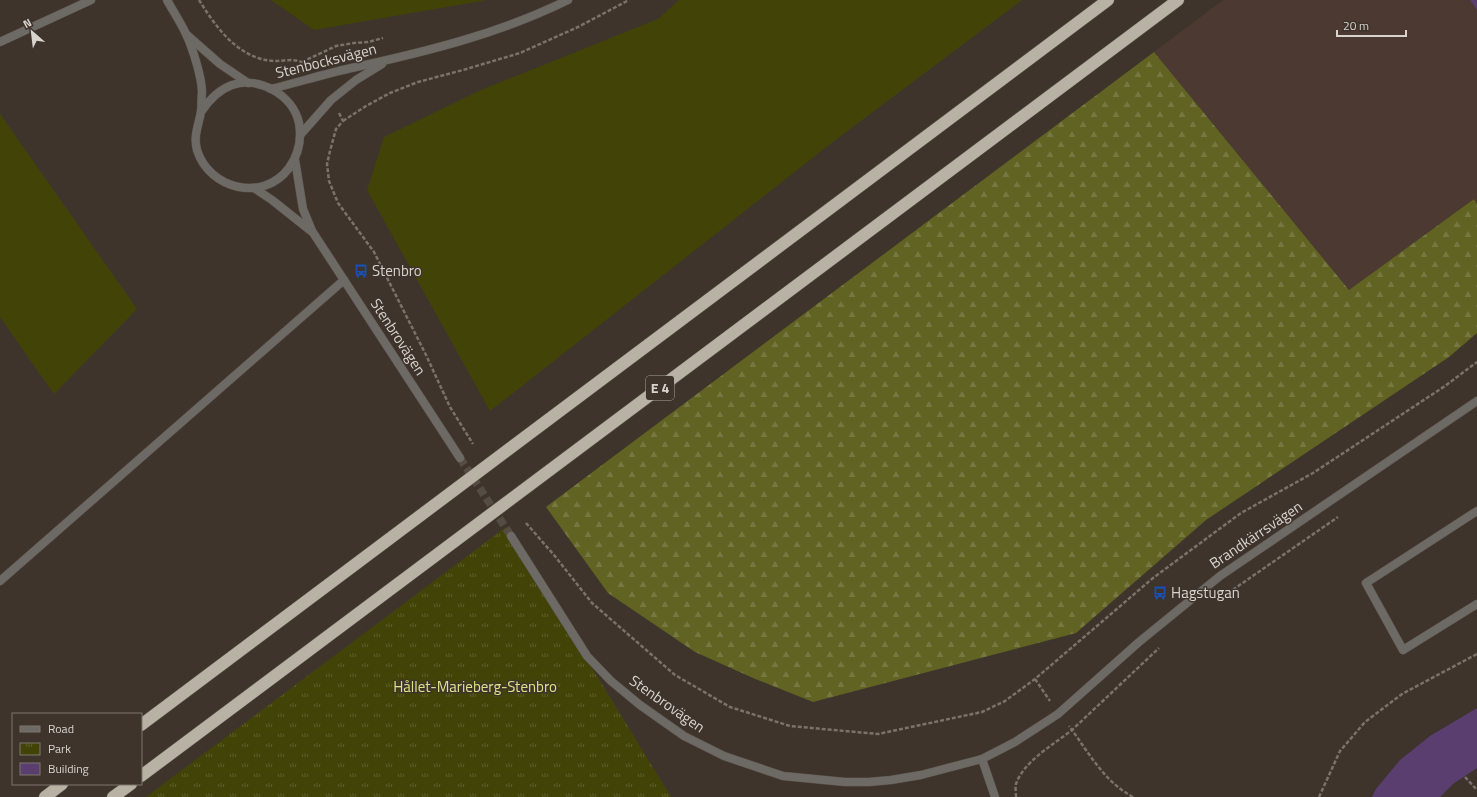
<svg xmlns="http://www.w3.org/2000/svg" width="1477" height="797" font-family="'Titillium Web',sans-serif">
<style>
.commercial{fill:#4c3931}
.grass{fill:#424407}
.forest{fill:url(#forest-firs)}
.park{fill:url(#park-tufts)}
.building{fill:#5a3e70}
.lines{fill:none;stroke-linecap:round;stroke-linejoin:round}
.tertiary-tunnel{stroke:#554c44;stroke-width:8;stroke-dasharray:8 4;stroke-linecap:butt}
.service-casing{stroke:#5a5149;stroke-width:9}
.minor-casing{stroke:#5a5149;stroke-width:9}
.tertiary-casing{stroke:#5a5149;stroke-width:9}
.motorway-casing{stroke:#5a5149;stroke-width:13}
.path{stroke:#7a726b;stroke-width:2.5;stroke-dasharray:4 2;stroke-linecap:butt}
.service{stroke:#6d6a65;stroke-width:8}
.minor{stroke:#6d6a65;stroke-width:8}
.tertiary{stroke:#6d6a65;stroke-width:8}
.motorway{stroke:#b8b2a5;stroke-width:12}
.labels{text-anchor:middle;stroke-width:3;stroke-linejoin:round;paint-order:stroke}
.shield{fill:#3e342c;stroke:#aaa39d;stroke-width:1}
.shield-label{font-size:14px;font-weight:bold;fill:#d9d3cd}
.street-label{font-size:15px;fill:#d9d3cd;stroke:#3e342c}
.poi-label{font-size:15px;fill:#d9d3cd;stroke:#3e342c;text-anchor:start}
.park-label{font-size:15px;fill:#dde385;stroke:#3e342c}
</style>
<defs>
<pattern id="forest-firs" width="22" height="20" patternUnits="userSpaceOnUse"><rect width="22" height="20" fill="#606322"/><path d="M5 1l3.5 6h-7zM16 11l3.5 6h-7z" fill="#767841"/></pattern>
<pattern id="park-tufts" width="24" height="20" patternUnits="userSpaceOnUse"><rect width="24" height="20" fill="#424407"/><path d="M3 7l-1-3M5 7V3M7 7l1-3M15 17l-1-3M17 17v-4M19 17l1-3" fill="none" stroke="#5d5e2a"/></pattern>
</defs>
<rect width="100%" height="100%" fill="#3e342c"/>
<polygon class="commercial" points="1223,0 1477,0 1477,204 1474,199 1349,290 1154,52"/>
<g class="grass">
<polygon points="271,0 487,0 314,30"/>
<polygon points="679,0 1022,0 838,138 490,411 367,190 384,137 481,90 658,19"/>
<polygon points="0,114 137,309 54,394 0,317"/>
</g>
<polygon class="forest" points="1154,52 1349,290 1474,199 1477,204 1477,333 1449,357 1206,520 1076,633 813,702 753,678 695,652 608,593 546,507"/>
<polygon class="park" points="506,527 671,797 146,797"/>
<g class="building">
<polygon points="1470,0 1477,0 1477,10"/>
<polygon points="1477,708 1477,768 1453,784 1440,797 1372,797 1376,789 1400,760 1430,736"/>
</g>
<g class="lines">
<polyline class="tertiary-tunnel" points="460,458 511,536"/>
<g class="service-casing">
<polyline id="service" points="0,581 344,280"/>
</g>
<g class="minor-casing">
<g id="minor">
<polyline points="0,42 91,0"/>
<polyline points="1477,511 1366,583 1403,650 1477,604"/>
</g>
</g>
<g class="tertiary-casing">
<g id="tertiary">
<path d="M167,0C173,11 181,23 186,34C193,49 202,78 202,93C201,99 202,105 201,111C199,125 193,135 197,150C209,189 263,203 289,168C299,154 302,140 299,123C293,95 259,76 232,85C218,90 209,100 201,112"/>
<polyline points="187,35 220,64 248,83"/>
<path d="M271,89C299,82 328,73 356,67C429,51 501,33 568,0"/>
<polyline points="301,134 331,100 356,80 382,64"/>
<polyline points="295,160 303,209 312,231 460,458"/>
<polyline points="254,188 272,200 311,231"/>
<polyline points="511,536 587,656 611,681 640,705 684,736 724,756 783,776 845,782 869,782 891,780 921,775 982,759 1015,742 1058,714 1139,642 1220,576 1477,401"/>
<polyline points="982,759 995,797"/>
</g>
</g>
<g class="motorway-casing">
<g id="motorway">
<polyline points="141,725 1108,0"/>
<polyline points="141,776 1178,0"/>
<polyline points="45,797 62,784"/>
<polyline points="113,797 131,784"/>
</g>
</g>
<g class="path">
<path d="M199,0C216,27 238,59 274,61C284,61 295,58 304,63"/>
<polyline points="302,62 336,46 354,43 368,42 383,38"/>
<polyline points="339,113 343,121 336,129 330,151 327,164 329,181 338,203 374,252 426,355 450,407 473,444"/>
<polyline points="343,121 366,106 390,93 418,82 463,70 520,53 578,27 629,0"/>
<polyline points="526,523 554,555 592,603 675,675 730,707 790,726 878,734 982,712 1005,701 1035,679 1153,578 1241,513 1313,473 1445,386 1477,362"/>
<polyline points="1218,600 1338,517"/>
<polyline points="1035,679 1050,701"/>
<polyline points="1465,777 1477,790"/>
<path d="M1016,797C1016,793 1015,788 1016,784C1023,762 1054,744 1072,730L1069,726"/>
<path d="M1133,797C1105,782 1090,755 1072,730L1159,648"/>
<polyline points="1319,797 1340,751 1365,722 1402,694 1477,654"/>
</g>
<use href="#service" class="service"/>
<use href="#minor" class="minor"/>
<use href="#tertiary" class="tertiary"/>
<use href="#motorway" class="motorway"/>
</g>
<defs>
<g id="bus-bare" transform="scale(1.08)"><path d="M-5-6H5V4H4V6H2V4H-2V6H-4V4H-5ZM-3.5-4V0h7V-4ZM-3.5 1.2v1.5H-2V1.2ZM2 1.2v1.5H3.5V1.2Z" fill="#1a4fb4" stroke="#3e342c" stroke-width="2.5" paint-order="stroke"/></g>
</defs>
<g fill-rule="evenodd">
<use href="#bus-bare" x="361" y="271"/>
<use href="#bus-bare" x="1160" y="593"/>
</g>
<g class="labels">
<rect class="shield" x="646" y="376" width="28" height="24" rx="3"/>
<g class="shield-label">
<text x="660" y="393">E 4</text>
</g>
<g class="street-label">
<text transform="translate(326 61) rotate(-14)" y="5">Stenbocksvägen</text>
<text transform="translate(398 337) rotate(57)" y="5">Stenbrovägen</text>
<text transform="translate(1256 535) rotate(-34)" y="5">Brandkärrsvägen</text>
<text transform="translate(667 704) rotate(35)" y="5">Stenbrovägen</text>
</g>
<g class="poi-label">
<text x="372" y="276">Stenbro</text>
<text x="1171" y="598">Hagstugan</text>
</g>
<g class="park-label">
<text x="475" y="692">Hållet-Marieberg-Stenbro</text>
</g>
</g>
<rect x="12" y="713" width="130" height="72" fill="#3e342c" stroke="#7c746c"/>
<rect x="20" y="726" width="20" height="6" fill="#6d6a65" stroke="#7c746c"/>
<text x="48" y="733" font-size="12" fill="#d9d3cd">Road</text>
<rect x="20" y="743" width="20" height="12" fill="url(#park-tufts)" stroke="#7c746c"/>
<text x="48" y="753" font-size="12" fill="#d9d3cd">Park</text>
<rect x="20" y="763" width="20" height="12" fill="#5a3e70" stroke="#7c746c"/>
<text x="48" y="773" font-size="12" fill="#d9d3cd">Building</text>
<g transform="translate(32 32) rotate(332)" stroke="#3e342c" stroke-width="3" paint-order="stroke">
<path d="M0-3L7 15L0 10L-7 15Z" fill="#d9d3cd"/>
<text y="-6" font-size="11" font-weight="bold" text-anchor="middle" fill="#d9d3cd">N</text>
</g>
<path d="M1337 30v6h69v-6" fill="none" stroke="#d9d3cd" stroke-width="2"/>
<text x="1343" y="30" font-size="12" fill="#d9d3cd" stroke="#3e342c" stroke-width="3" paint-order="stroke">20 m</text>
</svg>
